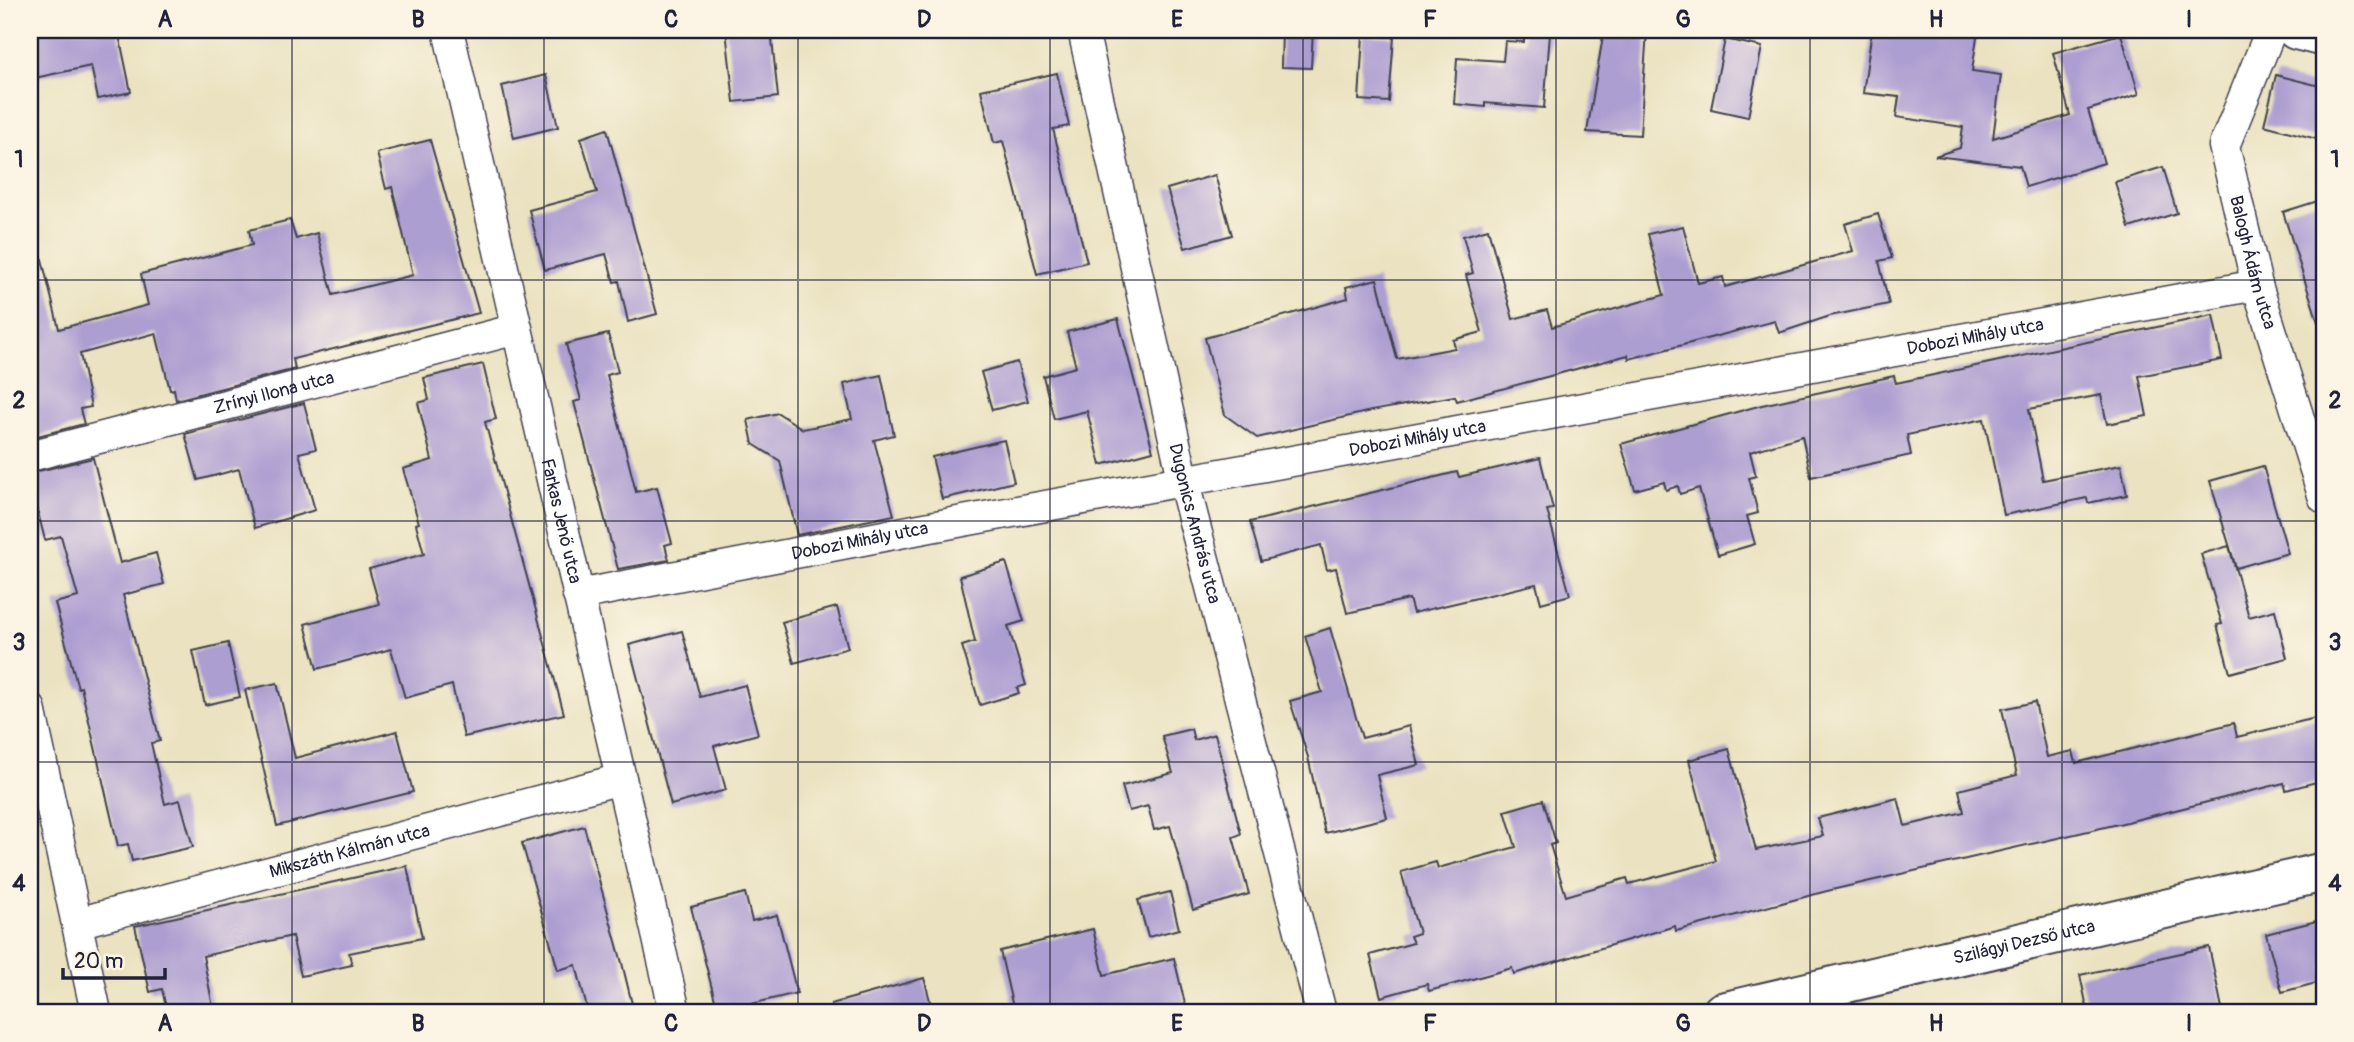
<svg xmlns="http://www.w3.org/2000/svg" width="2354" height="1042" font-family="Pangolin,sans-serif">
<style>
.building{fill:#ad9ed1}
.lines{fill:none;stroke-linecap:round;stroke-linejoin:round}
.street-casing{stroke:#403f4f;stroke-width:33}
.secondary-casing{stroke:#403f4f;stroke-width:42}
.primary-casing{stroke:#403f4f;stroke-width:42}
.street{stroke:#fff;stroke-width:30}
.secondary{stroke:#fff;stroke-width:38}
.primary{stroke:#fff;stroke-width:38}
.grid{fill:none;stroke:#22223b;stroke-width:2;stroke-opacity:0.55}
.labels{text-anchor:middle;stroke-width:6;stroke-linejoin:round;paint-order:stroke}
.street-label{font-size:18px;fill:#22223b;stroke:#fcf5e5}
.neatline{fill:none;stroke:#22223b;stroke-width:2.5}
.grid-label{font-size:23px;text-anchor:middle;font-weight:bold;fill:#22223b}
</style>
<rect width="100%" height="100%" fill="#fcf5e5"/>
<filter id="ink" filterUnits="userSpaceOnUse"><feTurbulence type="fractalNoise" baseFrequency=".0143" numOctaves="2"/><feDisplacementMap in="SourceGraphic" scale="14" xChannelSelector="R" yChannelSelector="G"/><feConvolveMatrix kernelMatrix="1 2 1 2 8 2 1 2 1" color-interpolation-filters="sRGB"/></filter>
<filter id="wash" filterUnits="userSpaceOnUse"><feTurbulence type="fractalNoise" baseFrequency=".00686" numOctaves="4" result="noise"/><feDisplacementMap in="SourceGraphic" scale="28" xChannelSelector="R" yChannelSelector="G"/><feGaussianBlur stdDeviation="1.57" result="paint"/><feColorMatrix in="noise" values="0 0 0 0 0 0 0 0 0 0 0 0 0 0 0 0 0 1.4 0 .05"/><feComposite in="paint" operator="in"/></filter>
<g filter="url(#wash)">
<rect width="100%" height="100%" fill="#eae2c0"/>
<g id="blocks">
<g class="building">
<polygon points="30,30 118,30 131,92 98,99 91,66 30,79"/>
<polygon points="726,30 771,30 778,97 734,102"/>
<polygon points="1282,30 1313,30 1311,68 1281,67"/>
<polygon points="1604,30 1647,30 1640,135 1587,132"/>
<polygon points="1872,30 1978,30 1972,71 2001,75 1993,138 2070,115 2053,53 2121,34 2139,94 2088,110 2104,163 2026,187 2020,166 1935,156 1960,148 1963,127 1896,117 1899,97 1863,93"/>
<polygon points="1524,31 1550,34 1544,108 1485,103 1485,107 1454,104 1457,58 1503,61 1505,41 1524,42"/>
<polygon points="1363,35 1394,37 1389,102 1359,100"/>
<polygon points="1725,39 1762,47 1748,117 1711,109"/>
<polygon points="1057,73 1069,126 1053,129 1087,262 1037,274 1003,141 994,143 981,90"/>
<polygon points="546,75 558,127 514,138 502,86"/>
<polygon points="2276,75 2324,87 2324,141 2264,125"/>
<polygon points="607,129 657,314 628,322 619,281 614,282 606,254 545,270 529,210 597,192 581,138"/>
<polygon points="430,140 479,313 293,359 295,369 176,400 174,389 170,390 156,333 80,354 91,407 80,409 84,424 30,438 30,252 40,251 59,329 148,305 141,274 252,245 249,230 290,220 296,239 317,233 333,295 413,275 392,187 386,189 377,153"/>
<polygon points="2163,167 2177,213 2129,228 2115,182"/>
<polygon points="1215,175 1232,235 1185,248 1167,189"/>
<polygon points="2324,199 2324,321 2318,322 2283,212"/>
<polygon points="1878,214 1892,258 1879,261 1889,304 1830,316 1779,333 1775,321 1629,359 1628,355 1457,401 1455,396 1371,411 1257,438 1225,415 1205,338 1348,298 1346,287 1377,279 1397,359 1455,348 1453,340 1482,332 1466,275 1473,273 1463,236 1488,229 1513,319 1547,310 1552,327 1664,295 1648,234 1683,226 1698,283 1723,277 1725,287 1853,251 1845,224"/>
<polygon points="2213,315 2222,360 2139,376 2147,416 2107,424 2101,395 2029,409 2043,480 2121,465 2127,495 2088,503 2087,498 2004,515 1984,419 1907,435 1911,455 1811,477 1802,436 1750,452 1756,476 1749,478 1758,513 1747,516 1755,544 1718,555 1699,488 1680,494 1678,486 1666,490 1664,482 1635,490 1621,444 1762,405 1894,376 1896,383"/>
<polygon points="1118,319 1153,451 1101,465 1087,411 1054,419 1043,376 1076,367 1067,332"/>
<polygon points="608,334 618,372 607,375 636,492 657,487 672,543 665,545 669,560 618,569 574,402 581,400 566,344"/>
<polygon points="1017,362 1028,401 992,410 981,372"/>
<polygon points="483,364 496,419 485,422 564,714 464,737 452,685 405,698 391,649 317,669 305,624 379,604 369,569 424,554 416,524 419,523 403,469 432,460 418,403 429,400 424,378"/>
<polygon points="881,375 894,435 874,440 894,515 797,535 780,461 753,444 748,420 778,413 803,429 852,419 844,384"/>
<polygon points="304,403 316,449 299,453 315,510 255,528 239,469 198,480 185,434"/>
<polygon points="1004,440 1014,482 942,499 932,457"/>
<polygon points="93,458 120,563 156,553 164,584 123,595 160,741 151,743 165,804 180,800 193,847 132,861 128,844 118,846 81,687 78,688 55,603 78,597 61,536 45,540 30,481 30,473"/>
<polygon points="1540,458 1553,509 1547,510 1570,595 1541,603 1536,584 1413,613 1409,599 1347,613 1336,568 1327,570 1321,545 1261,561 1250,522 1457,472 1459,477"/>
<polygon points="2263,466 2288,553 2236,568 2210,481"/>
<polygon points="2229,546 2249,617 2275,610 2287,658 2230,673 2217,625 2222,624 2201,554"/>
<polygon points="1006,562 1024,621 1008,626 1026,685 1017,688 1019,693 980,705 962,646 975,642 960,576"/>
<polygon points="837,607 848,648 794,663 782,622"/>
<polygon points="1330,628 1362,738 1409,726 1419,765 1377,775 1387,818 1325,833 1308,757 1290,701 1322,692 1305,636"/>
<polygon points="682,631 700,697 745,685 758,734 714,746 726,790 671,805 629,645"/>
<polygon points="228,643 240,697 205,705 193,651"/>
<polygon points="277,683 295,758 397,731 413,792 277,826 245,690"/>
<polygon points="2035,702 2047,757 2073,751 2076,763 2234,723 2237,737 2324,716 2324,780 2286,790 2284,783 2127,822 1827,891 1676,931 1675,926 1514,974 1512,968 1429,991 1427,984 1381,997 1370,955 1413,943 1410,936 1419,933 1401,872 1436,862 1438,868 1516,847 1505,811 1543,800 1556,843 1550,845 1566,896 1627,878 1629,884 1716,861 1689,760 1729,749 1756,850 1823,836 1818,818 1898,798 1905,826 1964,812 1959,790 2017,775 2002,709"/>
<polygon points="1191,729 1194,740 1215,734 1241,834 1233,837 1249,894 1193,910 1170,826 1154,830 1148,806 1129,811 1122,786 1173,773 1162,736"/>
<polygon points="584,826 622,963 634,1012 588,1012 576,965 558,970 522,843"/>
<polygon points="407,866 422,938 349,953 352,965 301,976 292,936 203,956 214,1012 167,1012 162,989 150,992 135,926"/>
<polygon points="1170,892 1179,929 1148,937 1138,900"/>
<polygon points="745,893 752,921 777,915 797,993 718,1012 691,907"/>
<polygon points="2324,919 2324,981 2282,992 2266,934"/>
<polygon points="1093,929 1104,975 1174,958 1187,1012 1014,1012 1000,951"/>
<polygon points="2209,947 2222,1008 2202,1012 2088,1012 2080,975"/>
<polygon points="924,978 933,1012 832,1012 831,1004"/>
</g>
</g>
</g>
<g filter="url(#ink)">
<use href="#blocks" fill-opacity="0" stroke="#403f4f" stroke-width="2"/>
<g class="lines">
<g class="street-casing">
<g id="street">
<path id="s1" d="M448,30L675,1012"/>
<path id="s2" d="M1083,30L1184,483L1321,1012"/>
<path id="s3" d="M2271,30L2224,146L2257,285L2324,498"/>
<path id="s4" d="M30,456L517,329"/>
<path id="s5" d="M578,595L925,528L2257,285"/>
<polyline points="30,708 96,1012"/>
<path id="s6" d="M77,923L621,779"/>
</g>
</g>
<g class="secondary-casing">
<polyline id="secondary" points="2296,30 2324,37"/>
</g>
<g class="primary-casing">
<g id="primary">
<path id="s7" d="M1722,1012L2324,872"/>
</g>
</g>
<use href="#street" class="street"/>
<use href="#secondary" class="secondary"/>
<use href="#primary" class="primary"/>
</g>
</g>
<path class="grid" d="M292,30V1012M544,30V1012M798,30V1012M1050,30V1012M1303,30V1012M1556,30V1012M1810,30V1012M2062,30V1012M30,280H2324M30,521H2324M30,762H2324"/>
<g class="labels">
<g class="street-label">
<text dy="6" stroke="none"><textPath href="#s3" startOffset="245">Balogh Ádám utca</textPath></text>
<text dy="6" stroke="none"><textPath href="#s5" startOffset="1421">Dobozi Mihály utca</textPath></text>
<text dy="6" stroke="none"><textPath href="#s4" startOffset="252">Zrínyi Ilona utca</textPath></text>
<text dy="6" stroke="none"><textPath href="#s5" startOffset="854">Dobozi Mihály utca</textPath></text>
<text dy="6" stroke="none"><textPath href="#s1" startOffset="504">Farkas Jenő utca</textPath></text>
<text dy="6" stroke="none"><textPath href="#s2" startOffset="506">Dugonics András utca</textPath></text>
<text dy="6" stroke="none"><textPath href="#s5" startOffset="287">Dobozi Mihály utca</textPath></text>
<text dy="6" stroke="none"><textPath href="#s6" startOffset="282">Mikszáth Kálmán utca</textPath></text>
<text dy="6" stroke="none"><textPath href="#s7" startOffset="310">Szilágyi Dezső utca</textPath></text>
</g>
</g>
<rect width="2354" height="1042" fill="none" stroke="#fcf5e5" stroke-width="77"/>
<path d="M63 968v10h102v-10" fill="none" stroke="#22223b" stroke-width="3.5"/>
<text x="74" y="968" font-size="21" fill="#22223b" stroke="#fcf5e5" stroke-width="5" paint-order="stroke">20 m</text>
<rect x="38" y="38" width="2278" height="966" class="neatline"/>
<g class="grid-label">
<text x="165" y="27">A</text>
<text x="418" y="27">B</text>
<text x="671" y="27">C</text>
<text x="924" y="27">D</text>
<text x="1177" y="27">E</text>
<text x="1430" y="27">F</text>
<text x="1683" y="27">G</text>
<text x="1936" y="27">H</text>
<text x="2189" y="27">I</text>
<text x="19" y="167">1</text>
<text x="2335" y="167">1</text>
<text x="19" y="408">2</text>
<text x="2335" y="408">2</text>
<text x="19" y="650">3</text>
<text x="2335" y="650">3</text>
<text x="19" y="891">4</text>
<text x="2335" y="891">4</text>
<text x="165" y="1031">A</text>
<text x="418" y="1031">B</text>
<text x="671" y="1031">C</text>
<text x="924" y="1031">D</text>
<text x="1177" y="1031">E</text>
<text x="1430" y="1031">F</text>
<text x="1683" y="1031">G</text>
<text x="1936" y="1031">H</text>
<text x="2189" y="1031">I</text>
</g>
</svg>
